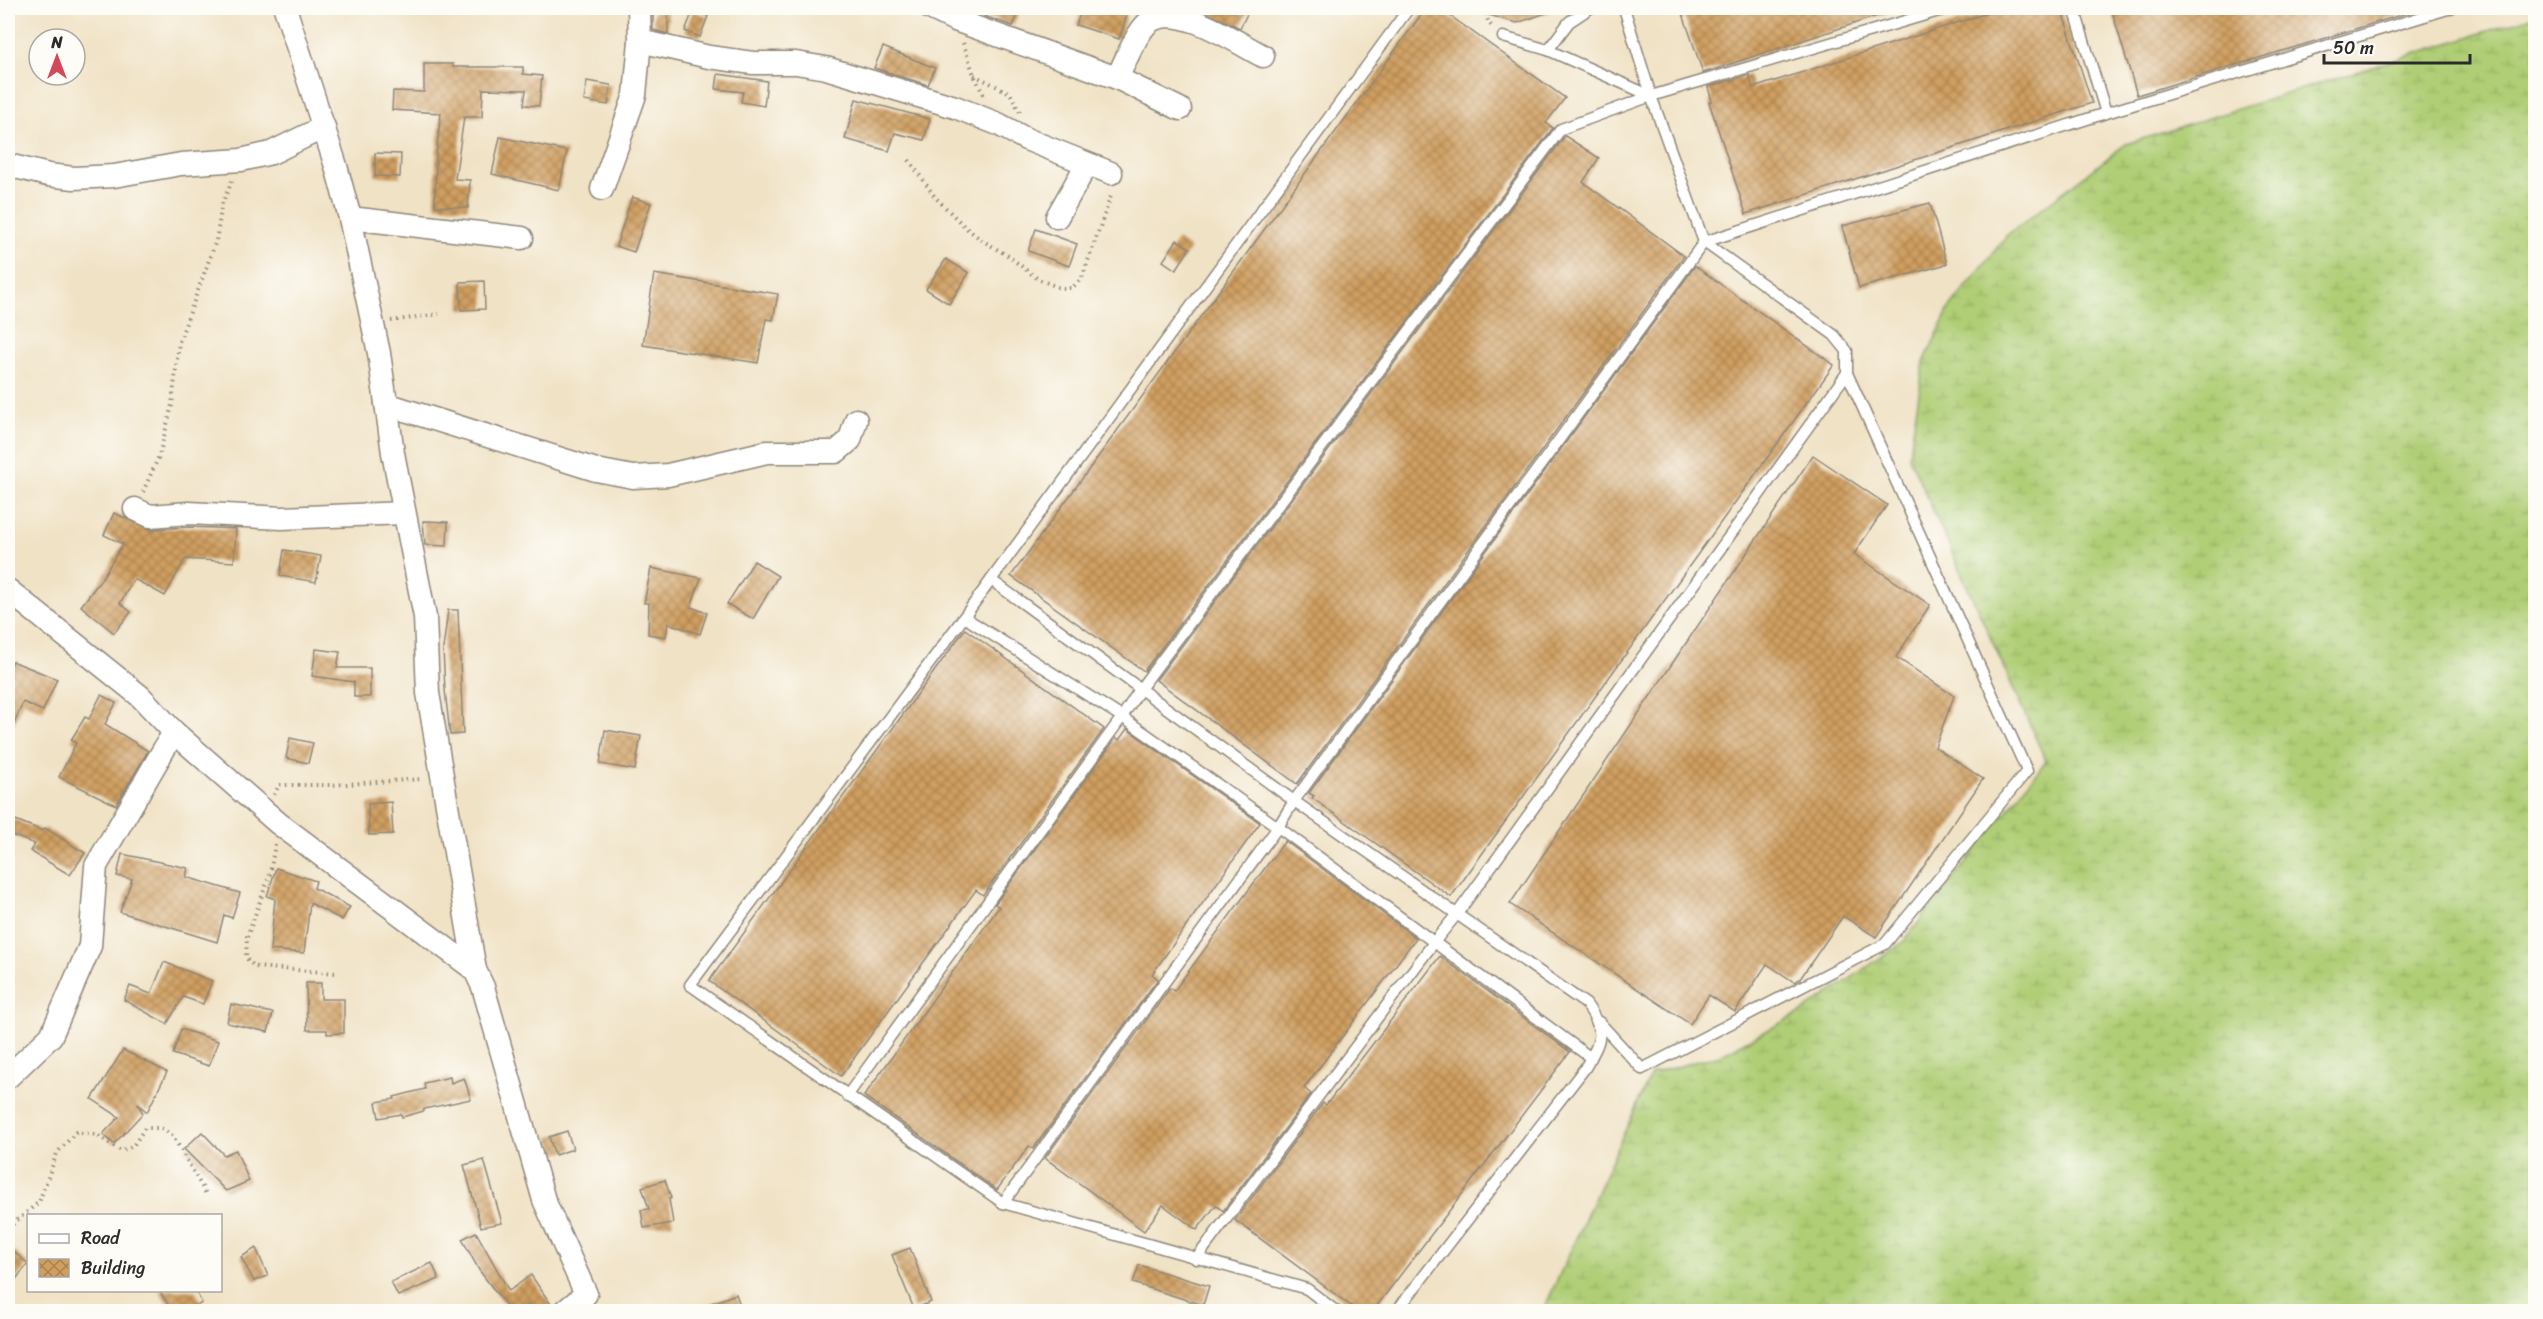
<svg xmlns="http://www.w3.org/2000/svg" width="2543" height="1319" font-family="Sriracha,sans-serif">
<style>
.wetland{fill:url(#wetland-marsh);stroke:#6d7c50;stroke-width:1.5}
.building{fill:url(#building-cross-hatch)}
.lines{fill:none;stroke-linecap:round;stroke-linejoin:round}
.lane-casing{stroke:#8e8678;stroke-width:13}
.street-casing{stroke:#8e8678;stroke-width:25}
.path{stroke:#8e8678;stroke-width:4;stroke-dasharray:1.5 4.5;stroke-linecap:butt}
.lane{stroke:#fff;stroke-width:10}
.street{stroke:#fff;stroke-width:22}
</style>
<defs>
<pattern id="wetland-marsh" width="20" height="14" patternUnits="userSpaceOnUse" patternTransform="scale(1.5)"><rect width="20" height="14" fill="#afce75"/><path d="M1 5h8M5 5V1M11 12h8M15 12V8" fill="none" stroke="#97b165"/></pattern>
<pattern id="building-cross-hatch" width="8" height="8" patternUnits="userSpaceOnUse" patternTransform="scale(1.5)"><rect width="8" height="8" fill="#d09f60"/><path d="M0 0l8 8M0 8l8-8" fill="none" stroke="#a9824f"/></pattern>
</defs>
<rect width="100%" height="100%" fill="#fdfcf7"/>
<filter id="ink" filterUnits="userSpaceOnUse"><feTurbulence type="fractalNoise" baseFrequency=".0167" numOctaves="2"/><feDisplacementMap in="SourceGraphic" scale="12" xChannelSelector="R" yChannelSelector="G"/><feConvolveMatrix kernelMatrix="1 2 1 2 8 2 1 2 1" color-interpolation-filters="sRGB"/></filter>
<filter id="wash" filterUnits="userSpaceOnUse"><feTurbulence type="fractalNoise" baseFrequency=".008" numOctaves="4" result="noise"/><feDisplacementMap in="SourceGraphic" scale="24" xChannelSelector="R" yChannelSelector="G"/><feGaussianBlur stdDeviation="1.35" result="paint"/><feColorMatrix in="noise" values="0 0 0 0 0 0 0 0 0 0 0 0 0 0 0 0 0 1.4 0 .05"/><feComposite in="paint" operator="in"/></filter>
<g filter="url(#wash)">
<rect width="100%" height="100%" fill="#f0e2c5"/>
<polygon class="wetland" points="2535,16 2535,1311 1543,1311 1651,1074 1720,1055 1802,1012 1903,942 2046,761 1909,457 1924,362 1949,309 2007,235 2126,144"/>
<g id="blocks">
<g class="building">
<polygon points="988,8 1021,8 1013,26 984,16"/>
<polygon points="1082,8 1103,8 1127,15 1119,39 1076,25"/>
<polygon points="1196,8 1250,8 1240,28"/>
<polygon points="1426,8 1439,8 1565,98 1546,123 1553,128 1144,671 1011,576"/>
<polygon points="1472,8 1555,8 1555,10 1517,23 1471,10"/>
<polygon points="1681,8 1896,8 1896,10 1703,73"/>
<polygon points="2003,8 2061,8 2092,103 1746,214 1709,102 1712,101 1708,87 1749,75 1753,88"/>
<polygon points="2111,8 2413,8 2414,11 2137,95"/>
<polygon points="653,11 668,11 668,34 653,30"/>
<polygon points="693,11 708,16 700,37 685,31"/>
<polygon points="883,47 935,68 928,85 874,68"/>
<polygon points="424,64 453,64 453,67 523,67 523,74 542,76 539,106 524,105 526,90 483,89 482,117 464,117 455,179 470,180 468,208 435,206 436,156 441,113 392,110 393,91 424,92"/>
<polygon points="718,74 767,81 764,106 741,102 743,92 716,89"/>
<polygon points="587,81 611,85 608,105 584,101"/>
<polygon points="856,99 930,119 924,140 895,133 889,151 845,139"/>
<polygon points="1565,136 1599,158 1583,182 1684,256 1297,784 1156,680"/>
<polygon points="500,137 567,151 559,190 492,174"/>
<polygon points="375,153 401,154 400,177 375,176"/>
<polygon points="632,197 651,203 634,252 616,246"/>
<polygon points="1930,203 1947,264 1859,288 1842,226"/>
<polygon points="1036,229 1077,244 1069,266 1028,251"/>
<polygon points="1177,240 1190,248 1176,270 1163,261"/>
<polygon points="946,259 969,273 949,304 926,289"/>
<polygon points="1695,266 1834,365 1451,897 1312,798 1314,796 1309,793"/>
<polygon points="654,274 778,294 773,320 766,319 758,363 643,345"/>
<polygon points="484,281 485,309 461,310 460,282"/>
<polygon points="1813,455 1887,505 1854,554 1930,605 1896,657 1954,696 1935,747 1983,779 1876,937 1843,916 1800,979 1794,982 1767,964 1735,1012 1709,995 1690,1024 1510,904"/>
<polygon points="114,513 155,531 155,529 189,527 236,529 234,562 185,559 165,596 134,579 120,603 131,612 114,633 81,606 100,581 123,544 104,535"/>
<polygon points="423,521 448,522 447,546 425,545"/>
<polygon points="284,550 321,556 316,582 280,576"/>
<polygon points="754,561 778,576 753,619 727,604"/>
<polygon points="651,568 701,578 691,607 707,613 700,634 668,623 666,637 648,634 649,603 644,603"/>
<polygon points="448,610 458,610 463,734 450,735 445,690 443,649"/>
<polygon points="965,629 1104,729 983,895 976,890 841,1076 709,981"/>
<polygon points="316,649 340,652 337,668 370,668 370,697 354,697 354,682 312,676"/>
<polygon points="12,661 57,679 43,711 23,702 8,739 8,672"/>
<polygon points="101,695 116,703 105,724 148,751 116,805 59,777 76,743 71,740 85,717 89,719"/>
<polygon points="1127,729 1260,823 1152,974 1158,979 1033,1149 1029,1146 997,1190 864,1096 999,907 995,904 1116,738 1119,740"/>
<polygon points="605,730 641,736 635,770 600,764"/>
<polygon points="290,738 313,743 308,763 286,758"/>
<polygon points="391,802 393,834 369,835 368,804"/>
<polygon points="8,817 43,831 45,828 85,853 70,875 30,851 35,844 8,834"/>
<polygon points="1285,841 1416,938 1304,1088 1311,1094 1223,1211 1216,1205 1197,1230 1163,1205 1144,1231 1045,1158 1170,988 1174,991"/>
<polygon points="122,854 188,868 186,877 240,893 232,918 224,915 217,942 120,912 132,879 117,876"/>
<polygon points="276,868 316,881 314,888 350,907 342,920 310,903 304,953 270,950 275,899 267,896"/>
<polygon points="1440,956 1570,1052 1373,1311 1358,1311 1235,1220 1323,1103 1326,1105"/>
<polygon points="164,962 212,981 203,1004 183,997 167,1024 124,1000 130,986 151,994"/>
<polygon points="306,983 321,983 321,999 344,999 344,1033 327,1034 327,1030 307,1030"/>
<polygon points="231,1004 273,1013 268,1032 227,1023"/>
<polygon points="181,1029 218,1041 209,1066 173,1054"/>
<polygon points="123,1050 167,1072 147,1112 137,1103 143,1113 114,1144 103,1134 119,1117 92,1099"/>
<polygon points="450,1077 451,1083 464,1078 471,1099 424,1109 424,1111 402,1117 401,1114 379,1118 376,1102 395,1099 394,1097 425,1089 424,1083"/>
<polygon points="567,1131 573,1149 555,1155 549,1137"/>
<polygon points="202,1132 224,1155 236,1150 249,1181 226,1191 184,1149"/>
<polygon points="484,1160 502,1223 481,1227 464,1165"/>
<polygon points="665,1180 671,1198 669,1199 673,1223 644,1228 641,1210 649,1209 642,1187"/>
<polygon points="476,1232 509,1291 531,1275 552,1306 551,1311 533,1311 528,1304 518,1311 510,1311 479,1270 462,1239"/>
<polygon points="8,1246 28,1264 8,1289"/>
<polygon points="256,1248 268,1276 254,1281 241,1257"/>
<polygon points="910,1248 931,1302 914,1309 892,1255"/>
<polygon points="432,1263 439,1279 398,1296 391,1282"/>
<polygon points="1139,1265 1209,1286 1203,1305 1133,1283"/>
<polygon points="159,1290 195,1290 202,1303 187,1311 172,1311"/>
<polygon points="736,1294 742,1311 693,1311 693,1310"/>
</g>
</g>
</g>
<g filter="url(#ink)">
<use href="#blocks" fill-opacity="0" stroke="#8e8678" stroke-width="1.5"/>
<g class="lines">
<g class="lane-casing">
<g id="lane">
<polyline points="2074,8 2106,113"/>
<polyline points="1548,50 1569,22 1590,8"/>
<polyline points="1651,96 1949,8"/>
<path d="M991,580L1294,801L1586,1004C1607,1033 1601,1040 1585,1068L1396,1312"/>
<polyline points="964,617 1122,717 1278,827 1591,1058"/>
<polyline points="1599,1022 1642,1069 1885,944 2027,771 1847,373"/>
<polyline points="847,1096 1122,717 1140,689 1561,129 1651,96 1548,50 1503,37"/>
<polyline points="1003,1203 1278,827 1294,801 1704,242 2106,113 2451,8"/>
<polyline points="1196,1259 1435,941 1457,914 1847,373 1847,351 1834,335 1704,242 1651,96 1624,8"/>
<polyline points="1337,1312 1307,1289 1003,1203 690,985 964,617 1409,8"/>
</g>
</g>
<g class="street-casing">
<g id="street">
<polyline points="285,8 336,166 350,218 379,353 393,453 425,617 428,693 475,970 483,987 544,1200 586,1294 564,1312"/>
<path d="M930,8L955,20L1117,78C1125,63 1136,32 1149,22C1178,1 1237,43 1263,56"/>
<polyline points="640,41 709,57 753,63 796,63 826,68 955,107 998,124 1026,139 1111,173"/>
<polyline points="1117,78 1180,109"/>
<polyline points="8,165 48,175 74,178 114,176 181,164 241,160 271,153 324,127"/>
<polyline points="602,189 635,95 640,41 639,8"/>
<polyline points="1057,217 1087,164"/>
<polyline points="350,218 522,238"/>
<polyline points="386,404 596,470 633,477 668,475 767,452 836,452 850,440 856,420"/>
<polyline points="135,509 150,516 189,513 282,518 404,513"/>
<polyline points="8,590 140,696 174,732 96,866 90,946 51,1036 8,1077"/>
<polyline points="174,732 278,823 475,970"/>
</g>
</g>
<g class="path">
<polyline points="1483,8 1489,23 1493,28"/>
<polyline points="963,43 974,75 985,98"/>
<polyline points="974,75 1010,93 1020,112"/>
<polyline points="909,160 935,197 965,227 983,241 1007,255 1038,279 1060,288 1072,288 1082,278 1112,193"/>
<polyline points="391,321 439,314"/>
<polyline points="143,492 159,456 172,405 179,342 216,241 222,204 232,181"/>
<polyline points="274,795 279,785 331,785 422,779"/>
<polyline points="275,844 270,874 247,937 246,958 255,967 336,973"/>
<polyline points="8,1228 39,1202 57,1153 76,1132 97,1135 121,1151 133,1146 145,1128 161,1128 173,1136 206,1194"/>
</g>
<use href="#lane" class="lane"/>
<use href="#street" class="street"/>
</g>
</g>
<rect width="2543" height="1319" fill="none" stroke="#fdfcf7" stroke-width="30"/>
<rect x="27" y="1214" width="195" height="78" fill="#fdfcf7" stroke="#a9a8a5" stroke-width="1.5"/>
<rect x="39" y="1234" width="30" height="9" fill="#ffffff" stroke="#a9a8a5" stroke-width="1.5"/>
<text x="81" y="1244" font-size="18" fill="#2b2b2b">Road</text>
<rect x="39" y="1259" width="30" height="18" fill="url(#building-cross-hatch)" stroke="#a9a8a5" stroke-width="1.5"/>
<text x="81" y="1274" font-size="18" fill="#2b2b2b">Building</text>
<g transform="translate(57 57)"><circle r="28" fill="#fdfcf7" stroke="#a9a8a5" stroke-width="1.5"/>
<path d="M0-4.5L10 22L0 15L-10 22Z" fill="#d1495b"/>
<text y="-9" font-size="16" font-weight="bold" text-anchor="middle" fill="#2b2b2b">N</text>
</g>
<path d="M2324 54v9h146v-9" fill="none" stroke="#2b2b2b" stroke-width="3"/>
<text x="2333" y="54" font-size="18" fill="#2b2b2b" stroke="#fdfcf7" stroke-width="4.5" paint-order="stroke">50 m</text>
</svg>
